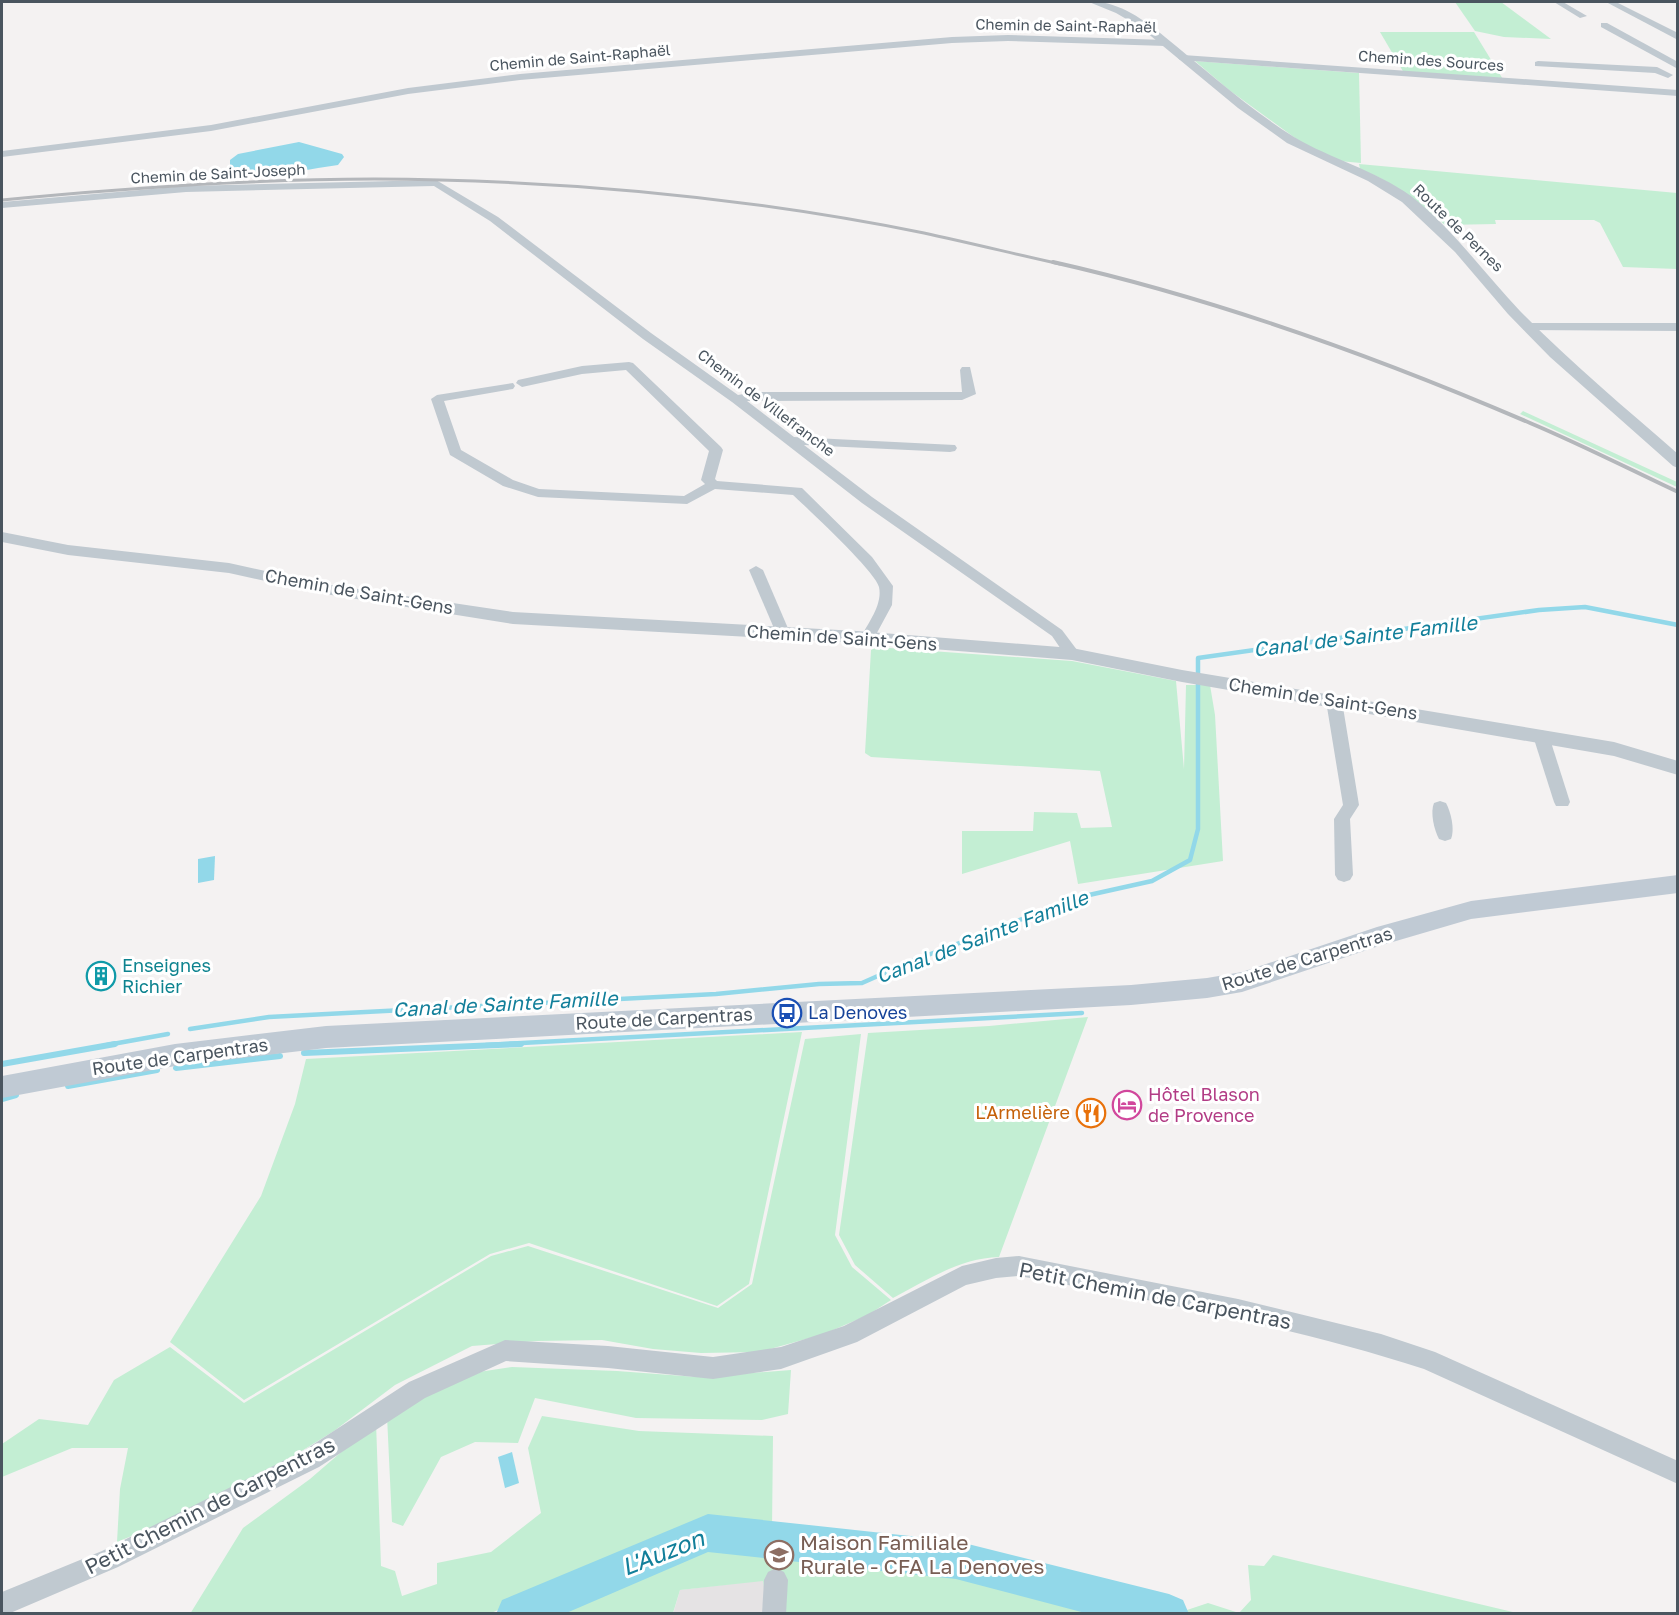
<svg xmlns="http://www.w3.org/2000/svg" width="1679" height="1615" font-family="'Golos Text',sans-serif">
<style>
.education{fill:#e5e3e4}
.green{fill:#c3eed3}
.water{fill:#92d8e9}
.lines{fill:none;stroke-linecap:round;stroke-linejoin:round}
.stream-far1{stroke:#92d8e9;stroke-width:4.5}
.stream{stroke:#92d8e9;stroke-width:6}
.river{fill:#92d8e9;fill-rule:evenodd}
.minor{fill:#c0c9d0;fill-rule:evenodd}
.tertiary{fill:#c0c9d0;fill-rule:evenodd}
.secondary{fill:#c0cad4;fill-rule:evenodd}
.rail-far1{stroke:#b4b7bb;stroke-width:3}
.rail{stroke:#b4b7bb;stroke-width:4}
.labels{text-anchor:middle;stroke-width:6;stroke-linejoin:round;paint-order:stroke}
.far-street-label{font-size:15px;fill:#4a555f;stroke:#fff}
.street-label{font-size:18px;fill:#4a555f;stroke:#fff}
.culture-label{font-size:18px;fill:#0d838f;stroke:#fff;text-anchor:start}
.transit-label{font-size:18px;fill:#164399;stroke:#fff;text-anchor:start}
.hotel-label{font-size:18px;fill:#b23c85;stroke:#fff;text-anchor:start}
.food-label{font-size:18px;fill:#c56008;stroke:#fff;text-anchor:end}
.water-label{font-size:20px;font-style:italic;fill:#127f9a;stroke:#fff}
.near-street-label{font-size:21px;fill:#4a555f;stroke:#fff}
.near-education-label{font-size:21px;fill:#785e54;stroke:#fff;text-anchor:start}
.near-water-label{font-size:24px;font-style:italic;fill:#127f9a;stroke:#fff}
</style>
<rect width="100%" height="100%" fill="#f4f2f2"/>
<polygon class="education" points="763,1580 768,1613 673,1614 680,1590"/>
<g class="green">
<polygon points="1455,2 1501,2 1551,39 1504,37 1475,31"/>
<polygon points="1380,32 1474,32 1504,81 1404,73"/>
<polygon points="1195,61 1359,73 1361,163 1339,161 1302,143 1229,90"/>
<path d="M1359,164L1677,193V269L1623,267L1600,223L1594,220H1495L1496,224L1445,225C1417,201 1395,183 1360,169Z"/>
<polygon points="1523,411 1677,482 1677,487 1520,414"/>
<polygon points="875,647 1072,661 1176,681 1184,769 1186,685 1210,685 1215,715 1223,861 1078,884 1070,841 962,874 962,831 1033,831 1034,812 1077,813 1081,828 1112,827 1100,771 871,757 865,753 871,650"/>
<path d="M1088,1017L999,1257C960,1258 927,1280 893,1298L855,1265L839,1235L868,1033L989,1026Z"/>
<polygon points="802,1032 749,1284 717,1306 529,1243 490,1254 244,1400 170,1342 261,1196 295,1104 306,1059"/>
<polygon points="861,1034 835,1235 852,1267 891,1300 868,1315 824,1334 759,1352 701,1353 653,1349 602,1340 537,1341 472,1346 395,1385 334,1431 250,1483 193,1511 117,1542 120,1489 128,1448 72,1448 2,1477 2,1444 39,1419 88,1425 114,1380 170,1347 244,1403 491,1256 528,1246 718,1308 752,1284 805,1039"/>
<polygon points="512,1367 617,1371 697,1377 791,1370 788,1414 762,1420 636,1418 535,1398 518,1443 475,1442 441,1457 403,1526 392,1522 387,1416 472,1373"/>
<polygon points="542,1416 639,1431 773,1436 772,1529 941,1549 1173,1613 768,1613 763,1581 680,1590 673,1613 508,1614 507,1606 489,1614 190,1614 243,1528 310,1479 376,1422 381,1566 395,1571 402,1596 437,1584 437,1563 491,1552 541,1513 528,1448"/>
<polygon points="1273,1555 1517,1613 1178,1613 1208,1603 1239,1613 1251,1600 1248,1565 1264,1566"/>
</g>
<g class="water">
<path d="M299,142L342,154L344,157L338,165C302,170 267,179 230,172V160L238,154Z"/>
<polygon points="215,856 214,880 198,883 198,859"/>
<polygon points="512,1452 519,1483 505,1488 498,1457"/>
</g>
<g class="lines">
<g class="stream-far1">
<polyline points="190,1029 269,1017 716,994 819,984 862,983 907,963 1080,897 1152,881 1190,860 1198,829 1198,658 1539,610 1585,607 1678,625"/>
<polyline points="107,1045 168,1034"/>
<polyline points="486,1045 1082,1013"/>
</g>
<g class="stream">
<polyline points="304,1053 521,1044"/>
<polyline points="2,1064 115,1044"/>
<polyline points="176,1068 280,1056"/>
<polyline points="68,1086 157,1070"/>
<polyline points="2,1099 16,1095"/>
</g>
<polygon class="river" points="708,1514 956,1541 1169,1594 1183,1600 1189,1614 1089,1614 956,1579 708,1552 564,1614 496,1614 502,1600"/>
<g class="minor">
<polygon points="1554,2 1563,2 1587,16 1580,18"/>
<polygon points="1606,2 1616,2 1678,33 1678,40"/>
<polygon points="1601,23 1607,23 1678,62 1678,69 1601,27"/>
<polygon points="1008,35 1166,40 1171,43 1166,46 1008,41 952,43 520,80 408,94 211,131 2,157 2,151 211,125 408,88 520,74 952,37"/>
<polygon points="1183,55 1678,90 1678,96 1180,60 1178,58"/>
<polygon points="1538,61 1657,67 1673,75 1668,78 1655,73 1535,66 1535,62"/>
<polygon points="436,180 498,217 651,333 738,395 755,392 962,392 960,370 962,367 970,367 976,394 962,400 747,401 794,437 955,445 957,448 955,451 950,452 804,445 872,497 1062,630 1080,654 1077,658 1067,658 1052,636 862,503 732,402 643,339 490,221 434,186 186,192 2,208 2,202 186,186"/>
<polygon points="1528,323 1678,323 1678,331 1524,330 1522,327"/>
<path d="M629,362L633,363L721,447L723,450L715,479L717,481L802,488L872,557L893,586L892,605L872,642H862L860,639C867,624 883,605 879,587C875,571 809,510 793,495L715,489L687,504L538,497L503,486L450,455L431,399L437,395L513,383L515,386L513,389L444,401L461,450L513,480L539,489L684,496L705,484L701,480L709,451L626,370L582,374L522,387L516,383L518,380L582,366Z"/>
<polygon points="756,566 763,570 790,633 788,636 778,636 776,633 749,570"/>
<polygon points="1334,696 1339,697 1342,701 1359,805 1350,819 1353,875 1350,880 1344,882 1338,880 1335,875 1334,819 1343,805 1326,701 1329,697"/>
<polygon points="1541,730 1547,732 1549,736 1570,802 1568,806 1556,806 1554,802 1533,736 1535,732"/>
<path d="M1440,801L1446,803C1451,812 1455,830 1451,839L1445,841L1439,839C1434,830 1430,812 1434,803Z"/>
<path d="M1019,1256L1238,1299L1381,1334L1435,1352L1678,1461V1484L1424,1369C1292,1326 1155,1301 1019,1276L996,1278L966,1285L857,1342L781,1369L713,1379L608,1368L506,1361L425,1398L319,1467L118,1567L8,1614H2V1592L102,1551L303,1451L409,1382L505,1340L608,1346L713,1357L781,1347L844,1326L962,1266L996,1258Z"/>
<polygon points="776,1568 784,1572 788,1580 786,1614 762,1614 764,1580 768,1572"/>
</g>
<g class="tertiary">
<path d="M1089,2C1117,0 1144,20 1165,37C1207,71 1248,108 1294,137C1331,159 1375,170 1411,196C1453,229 1484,273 1520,311C1570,362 1624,407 1678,454V468L1673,466L1550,357L1508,314L1455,252L1402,202L1368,181L1287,143L1238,108L1140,27L1116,13Z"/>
<polygon points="2,532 68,545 229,563 325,584 513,612 857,631 1072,648 1182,670 1614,742 1678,761 1678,775 1614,756 1182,682 1072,660 857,643 513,624 325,594 229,573 68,555 2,542"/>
</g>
<polygon class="secondary" points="1678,875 1678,893 1471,919 1379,946 1242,992 1207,998 1131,1005 326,1048 175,1066 2,1098 2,1076 175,1044 326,1026 1131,985 1207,978 1242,972 1377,927 1471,901"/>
<path class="rail-far1" d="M2,200C148,186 294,176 440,180C602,184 766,201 924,233C970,243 1015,254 1060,264"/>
<path class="rail" d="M1053,262C1217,299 1377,357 1530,423C1580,444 1629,469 1678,492"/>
</g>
<defs>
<g id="building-ring" transform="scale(1.5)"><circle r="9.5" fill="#fff" stroke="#0f9aa8" stroke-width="1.5"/><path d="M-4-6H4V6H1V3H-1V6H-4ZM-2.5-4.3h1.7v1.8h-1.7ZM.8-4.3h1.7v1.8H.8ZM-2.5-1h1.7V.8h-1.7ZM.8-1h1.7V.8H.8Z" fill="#0f9aa8"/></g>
<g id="bus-ring" transform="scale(1.5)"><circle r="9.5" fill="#fff" stroke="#1a4fb4" stroke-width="1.5"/><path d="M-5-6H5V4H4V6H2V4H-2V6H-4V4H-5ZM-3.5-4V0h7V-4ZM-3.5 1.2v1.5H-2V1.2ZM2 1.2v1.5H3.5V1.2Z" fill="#1a4fb4"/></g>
<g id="hotel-ring" transform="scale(1.5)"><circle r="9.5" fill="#fff" stroke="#d1479c" stroke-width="1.5"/><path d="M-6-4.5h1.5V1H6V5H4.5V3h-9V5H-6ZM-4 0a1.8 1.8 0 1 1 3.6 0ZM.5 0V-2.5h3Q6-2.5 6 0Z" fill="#d1479c"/></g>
<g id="restaurant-ring" transform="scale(1.5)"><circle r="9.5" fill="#fff" stroke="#e8710a" stroke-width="1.5"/><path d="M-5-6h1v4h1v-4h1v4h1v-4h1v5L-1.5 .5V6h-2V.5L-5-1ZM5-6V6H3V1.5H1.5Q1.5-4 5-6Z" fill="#e8710a"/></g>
<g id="school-ring" transform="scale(1.5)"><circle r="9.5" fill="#fff" stroke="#8d6e63" stroke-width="1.5"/><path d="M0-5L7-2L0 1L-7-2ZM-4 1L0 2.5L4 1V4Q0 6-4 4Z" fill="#8d6e63"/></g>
</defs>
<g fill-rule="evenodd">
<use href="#building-ring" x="101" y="976"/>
<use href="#bus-ring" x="787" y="1013"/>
<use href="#hotel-ring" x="1127" y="1105"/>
<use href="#restaurant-ring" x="1091" y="1113"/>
<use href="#school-ring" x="779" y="1555"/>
</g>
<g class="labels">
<g class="far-street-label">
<text transform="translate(1066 26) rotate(1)" y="5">Chemin de Saint-Raphaël</text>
<text transform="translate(580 58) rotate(-5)" y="5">Chemin de Saint-Raphaël</text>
<text transform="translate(1431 61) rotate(4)" y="5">Chemin des Sources</text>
<text transform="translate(218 174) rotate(-3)" y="5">Chemin de Saint-Joseph</text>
<text transform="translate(1458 228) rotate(44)" y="5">Route de Pernes</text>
<text transform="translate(766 403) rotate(37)" y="5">Chemin de Villefranche</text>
</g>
<g class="street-label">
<text transform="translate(359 592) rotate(10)" y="6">Chemin de Saint-Gens</text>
<text transform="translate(842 638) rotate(4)" y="6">Chemin de Saint-Gens</text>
<text transform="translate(1323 699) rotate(9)" y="6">Chemin de Saint-Gens</text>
<text transform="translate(1307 959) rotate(-17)" y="6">Route de Carpentras</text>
<text transform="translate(664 1019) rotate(-3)" y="6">Route de Carpentras</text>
<text transform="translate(180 1057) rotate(-8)" y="6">Route de Carpentras</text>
</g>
<g class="culture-label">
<text x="122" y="972">Enseignes<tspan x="122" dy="21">Richier</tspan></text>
</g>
<g class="transit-label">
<text x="808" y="1019">La Denoves</text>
</g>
<g class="hotel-label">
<text x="1148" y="1101">Hôtel Blason<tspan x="1148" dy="21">de Provence</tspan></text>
</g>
<g class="food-label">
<text x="1070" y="1119">L'Armelière</text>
</g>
<g class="water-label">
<text transform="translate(1365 636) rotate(-7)" y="7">Canal de Sainte Famille</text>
<text transform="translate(982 937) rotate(-21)" y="7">Canal de Sainte Famille</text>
<text transform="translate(505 1004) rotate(-3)" y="7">Canal de Sainte Famille</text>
</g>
<g class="near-street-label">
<text transform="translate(1155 1296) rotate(11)" y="7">Petit Chemin de Carpentras</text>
<text transform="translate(210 1506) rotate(-27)" y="7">Petit Chemin de Carpentras</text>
</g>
<g class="near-education-label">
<text x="800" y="1550">Maison Familiale<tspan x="800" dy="24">Rurale - CFA La Denoves</tspan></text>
</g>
<g class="near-water-label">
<text transform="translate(663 1553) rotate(-21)" y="8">L'Auzon</text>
</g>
</g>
<rect width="1679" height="1615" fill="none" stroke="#4a555f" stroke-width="6"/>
</svg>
